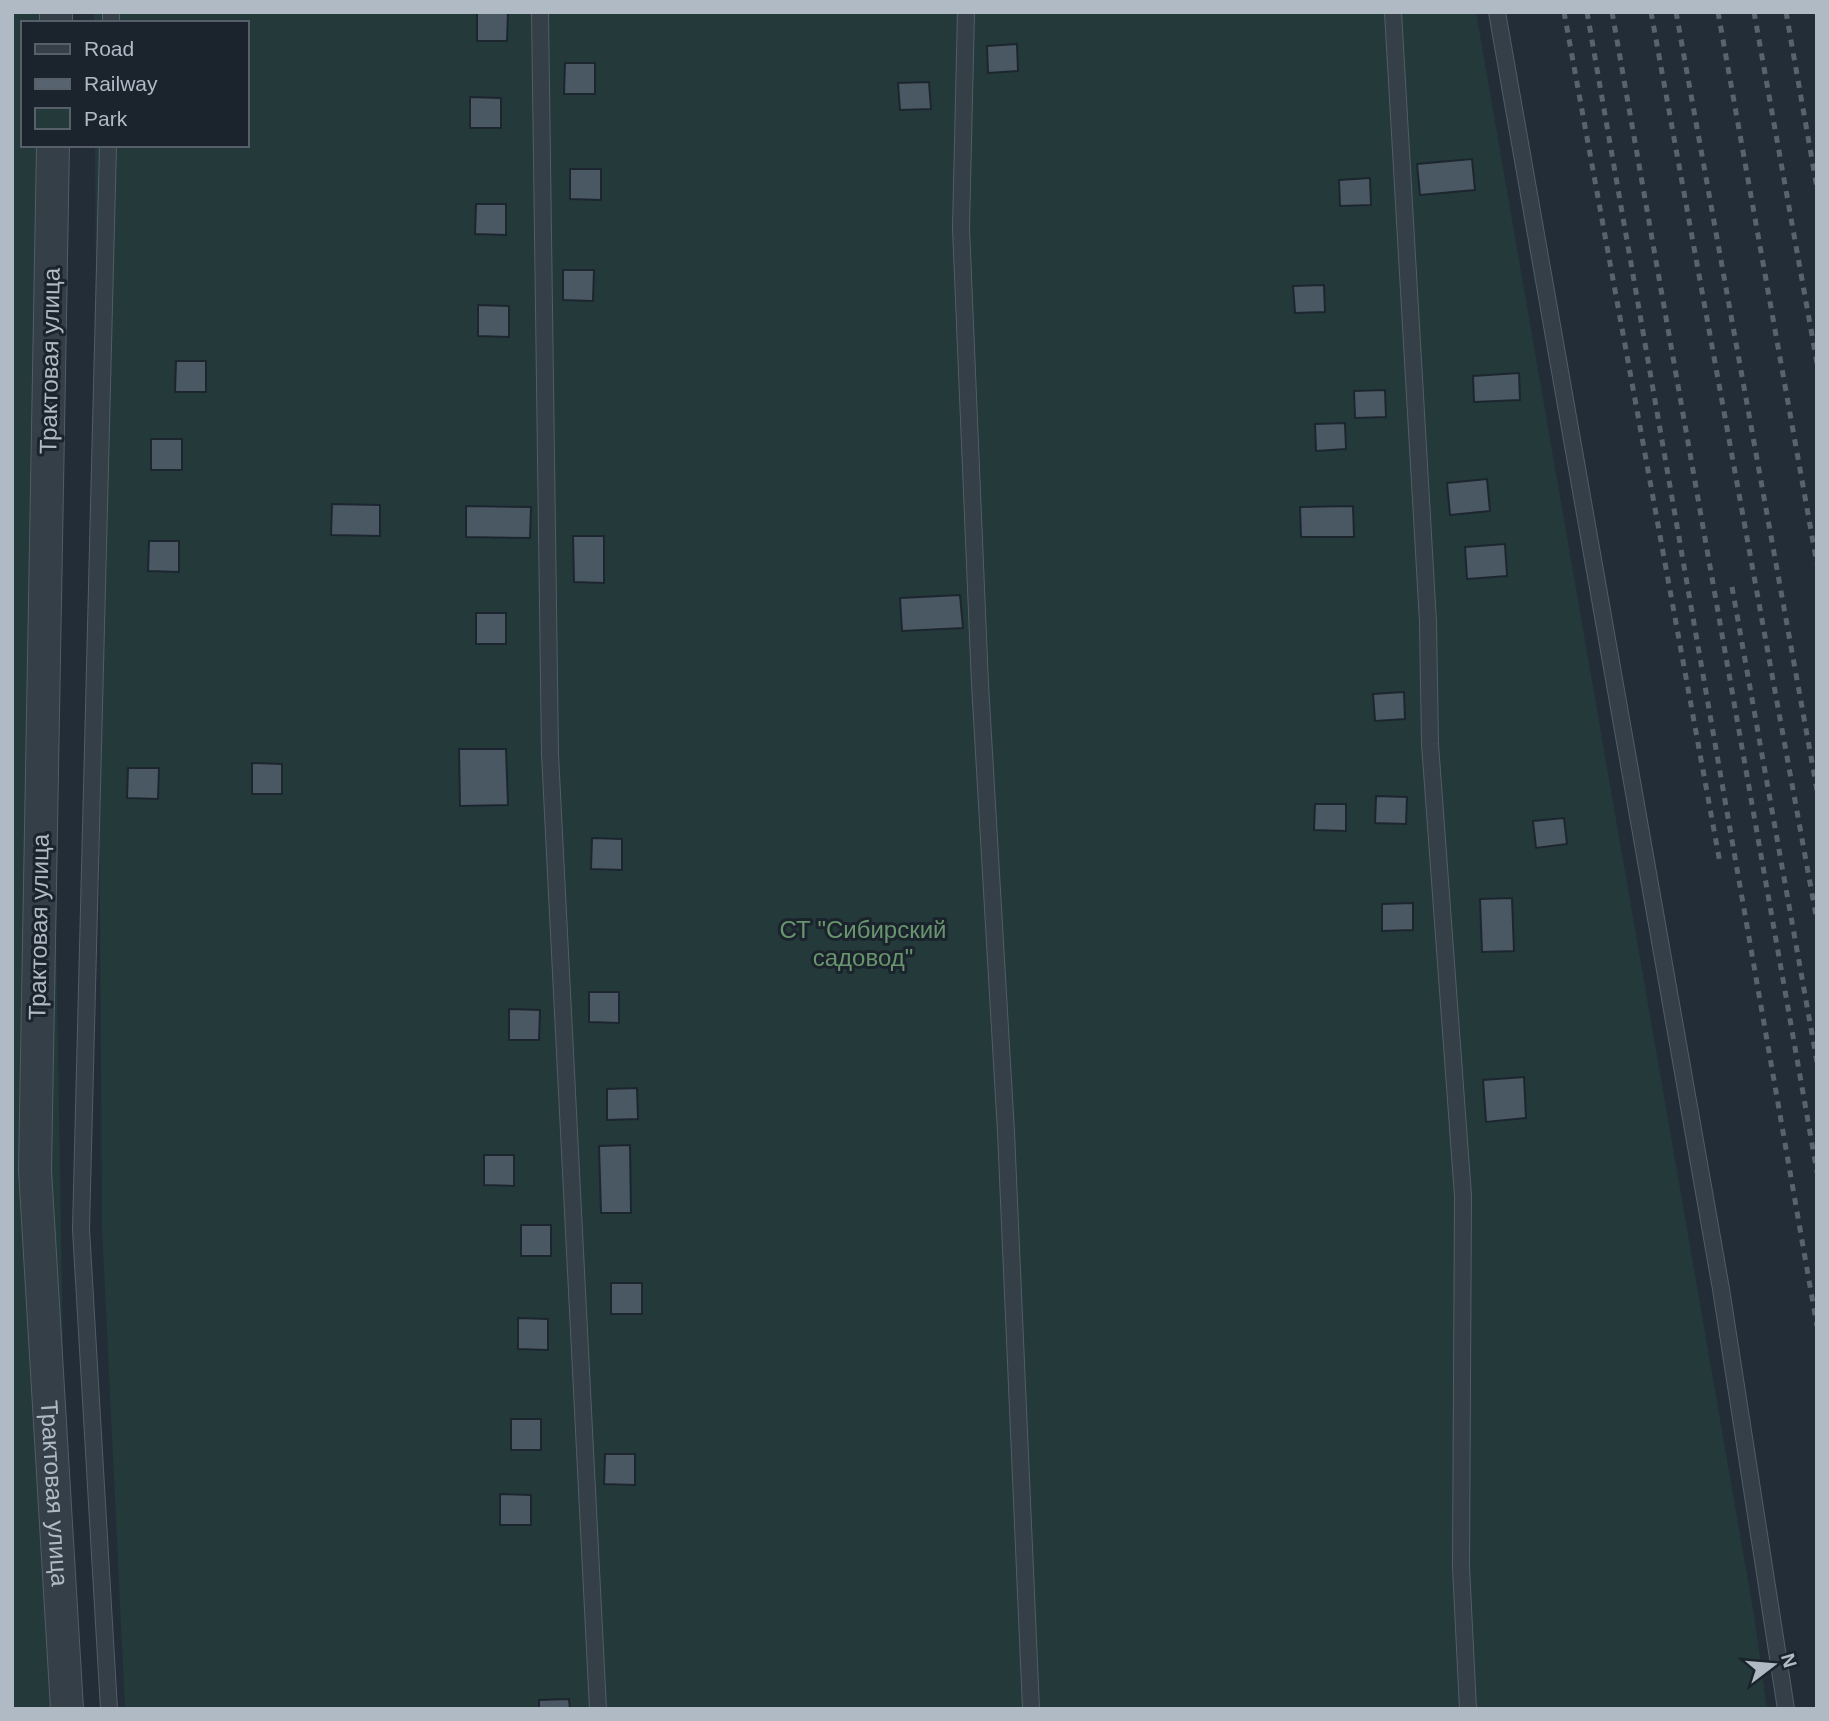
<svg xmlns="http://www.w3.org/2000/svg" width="1829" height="1721" font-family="Arial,sans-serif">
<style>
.green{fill:#243939}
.building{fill:#4a5864;stroke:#1d262f;stroke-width:2}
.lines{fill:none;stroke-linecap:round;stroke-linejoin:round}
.service-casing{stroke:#535d66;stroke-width:18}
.minor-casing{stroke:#535d66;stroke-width:34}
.service{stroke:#353f48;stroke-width:16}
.minor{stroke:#353f48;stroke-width:32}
.rail{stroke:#57646f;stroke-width:5;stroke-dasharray:7 7;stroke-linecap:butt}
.labels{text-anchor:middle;stroke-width:6;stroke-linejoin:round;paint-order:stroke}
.street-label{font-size:24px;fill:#b0bac5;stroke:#1b242d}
.park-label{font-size:24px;fill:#68946e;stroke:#1b242d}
</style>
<rect width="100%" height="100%" fill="#222d38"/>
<g class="green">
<polygon points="12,12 41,12 41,23 23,23 23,145 43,145 69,1709 12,1709"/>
<polygon points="94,12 1476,12 1755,1621 1767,1709 125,1709 102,1228 95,145 247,145 247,23 94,23"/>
</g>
<g class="building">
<polygon points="477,12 508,12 507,41 477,41"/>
<polygon points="1017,44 1018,71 988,73 987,46"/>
<polygon points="565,63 595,63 595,94 564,94"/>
<polygon points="929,82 931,109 900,110 898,83"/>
<polygon points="470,97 501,98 501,128 470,128"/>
<polygon points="1472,159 1475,190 1420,195 1417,164"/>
<polygon points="570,169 601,169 601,200 570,199"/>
<polygon points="1370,178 1371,205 1340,206 1339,180"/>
<polygon points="476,204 506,204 506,235 475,234"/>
<polygon points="563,270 594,270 593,301 563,300"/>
<polygon points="1324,285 1325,312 1295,313 1293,286"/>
<polygon points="478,305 509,306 509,337 478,336"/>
<polygon points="176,361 206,361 206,392 175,392"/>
<polygon points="1519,373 1520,400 1474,402 1473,376"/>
<polygon points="1385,390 1386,417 1355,418 1354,391"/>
<polygon points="1345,423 1346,449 1316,451 1315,424"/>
<rect x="151" y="439" width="31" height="31"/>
<polygon points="1487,479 1490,511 1450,515 1447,483"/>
<polygon points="332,504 380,505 380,536 331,535"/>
<polygon points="466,506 531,507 530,538 466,537"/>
<polygon points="1353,506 1354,537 1301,537 1300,507"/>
<polygon points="573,536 604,536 604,583 574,582"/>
<polygon points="149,541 179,541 179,572 148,571"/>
<polygon points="1505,544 1507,576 1467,579 1465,547"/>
<polygon points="960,595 963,628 902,631 900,598"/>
<rect x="476" y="613" width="30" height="31"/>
<polygon points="1404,692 1405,719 1375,721 1373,694"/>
<polygon points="459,749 506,749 508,805 460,806"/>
<polygon points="252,763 282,764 282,794 252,794"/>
<polygon points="128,768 159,768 158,799 127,798"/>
<polygon points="1376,796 1407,797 1406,824 1375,823"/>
<polygon points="1315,804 1346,804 1346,831 1314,830"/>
<polygon points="1564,818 1567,844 1536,848 1533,821"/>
<polygon points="592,838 622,839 622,870 591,869"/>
<polygon points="1512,898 1514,951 1482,952 1480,899"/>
<polygon points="1413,903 1413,930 1382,931 1382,904"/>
<polygon points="589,992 619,992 619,1023 589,1022"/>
<polygon points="509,1009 540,1010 539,1040 509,1040"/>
<polygon points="1524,1077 1526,1118 1486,1122 1483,1080"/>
<polygon points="637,1088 638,1119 607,1120 607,1089"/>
<polygon points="630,1145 631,1213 601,1213 599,1146"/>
<polygon points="484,1155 514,1155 514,1186 484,1185"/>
<rect x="521" y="1225" width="30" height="31"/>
<rect x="611" y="1283" width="31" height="31"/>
<polygon points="518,1318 548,1319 548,1350 518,1349"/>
<rect x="511" y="1419" width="30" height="31"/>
<polygon points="605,1454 635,1454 635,1485 604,1484"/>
<polygon points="500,1494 531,1495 531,1525 500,1525"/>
<polygon points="569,1699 570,1709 539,1709 539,1700"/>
</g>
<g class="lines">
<g class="service-casing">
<g id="service">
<polyline points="540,12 550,754 598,1709"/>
<polyline points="966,12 961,228 980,684 1006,1132 1031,1709"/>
<polyline points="1393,12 1428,622 1430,744 1463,1196 1461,1567 1468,1709"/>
<polyline points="1497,12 1721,1289 1786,1709"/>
<polyline points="111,23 111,12"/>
<polyline points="108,145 81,1229 109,1709"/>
</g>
</g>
<g class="minor-casing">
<g id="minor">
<polyline points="56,23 56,12"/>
<path id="s1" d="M53,145L35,1170L67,1709"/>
</g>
</g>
<use href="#service" class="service"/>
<use href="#minor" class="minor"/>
<g class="rail">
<polyline points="1564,12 1720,863"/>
<polyline points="1587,12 1817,1326"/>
<polyline points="1612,12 1817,1172"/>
<polyline points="1651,12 1817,921"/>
<polyline points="1676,12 1817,790"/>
<polyline points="1718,12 1817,564"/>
<polyline points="1754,12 1817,363"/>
<polyline points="1786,12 1817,188"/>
<polyline points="1732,587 1817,1062"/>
</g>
</g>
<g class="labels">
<g class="street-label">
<text transform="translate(50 361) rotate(-89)" y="8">Трактовая улица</text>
<text transform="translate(39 927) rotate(-89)" y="8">Трактовая улица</text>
<text dy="8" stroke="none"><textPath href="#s1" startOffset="1349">Трактовая улица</textPath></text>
</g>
<g class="park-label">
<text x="863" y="938">СТ "Сибирский<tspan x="863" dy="28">садовод"</tspan></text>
</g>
</g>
<rect width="1829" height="1721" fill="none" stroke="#b0bac5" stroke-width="28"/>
<rect x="21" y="21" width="228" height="126" fill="#1b242d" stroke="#57606a" stroke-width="2"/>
<rect x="35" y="44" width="35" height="10" fill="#353f48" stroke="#57606a" stroke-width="2"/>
<text x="84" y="56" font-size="21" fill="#b0bac5">Road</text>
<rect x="35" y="79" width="35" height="10" fill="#57646f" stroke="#57606a" stroke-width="2"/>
<text x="84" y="91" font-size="21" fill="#b0bac5">Railway</text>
<rect x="35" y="108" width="35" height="21" fill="#243939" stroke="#57606a" stroke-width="2"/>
<text x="84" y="126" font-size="21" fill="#b0bac5">Park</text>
<g transform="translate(1773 1665) rotate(74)" stroke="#1b242d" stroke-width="5" paint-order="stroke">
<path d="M0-5L12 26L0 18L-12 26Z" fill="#b0bac5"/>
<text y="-10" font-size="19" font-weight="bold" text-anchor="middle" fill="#b0bac5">N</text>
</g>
</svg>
